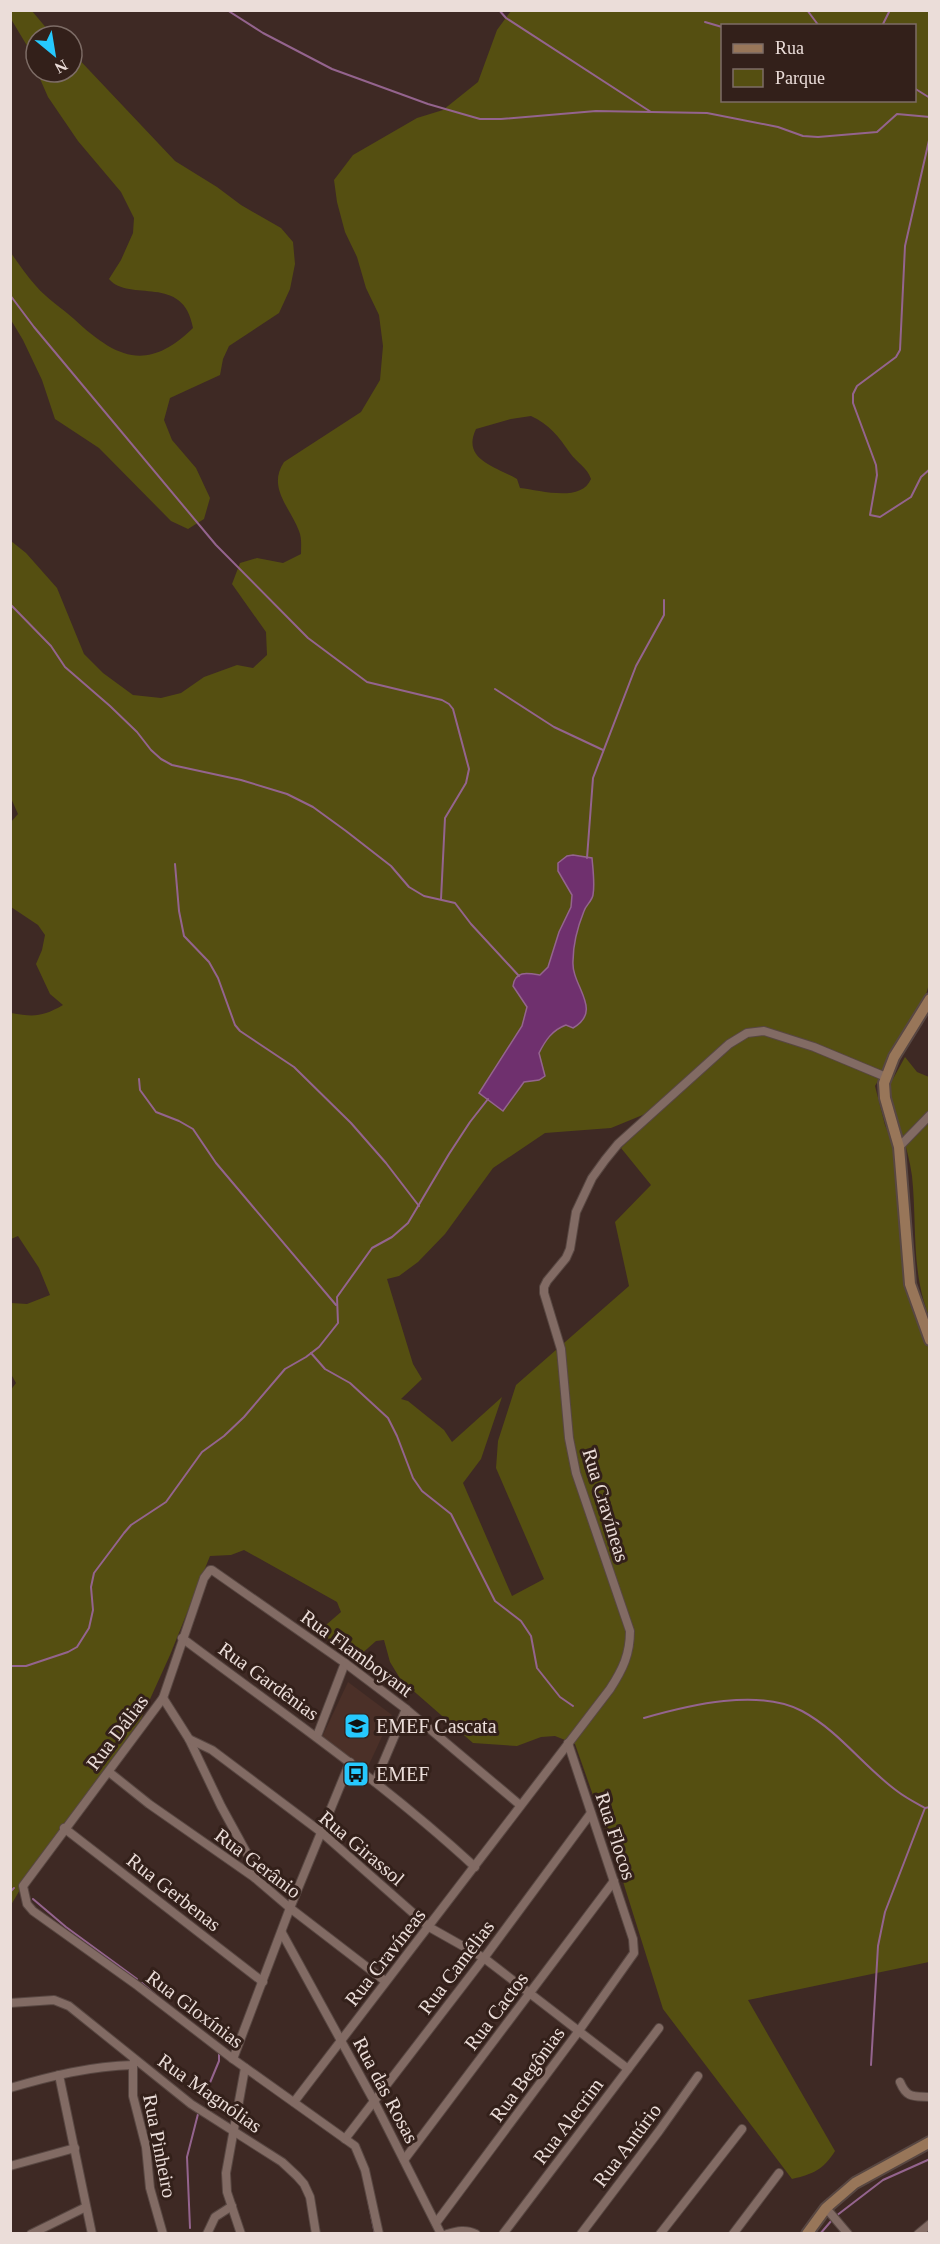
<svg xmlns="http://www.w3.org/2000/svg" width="940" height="2244" font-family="'Times New Roman',serif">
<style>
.built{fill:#4b3028}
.green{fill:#554f11;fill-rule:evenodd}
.water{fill:#6f306e;stroke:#94648e;stroke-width:1.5}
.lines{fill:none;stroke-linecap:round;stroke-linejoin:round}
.stream{stroke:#94648e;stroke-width:2}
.street-casing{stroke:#584742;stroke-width:10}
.secondary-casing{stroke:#584742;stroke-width:14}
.street{stroke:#826b64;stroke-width:8}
.secondary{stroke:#987659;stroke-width:10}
.labels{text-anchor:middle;stroke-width:6;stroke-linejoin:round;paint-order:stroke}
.street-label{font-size:20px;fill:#ebddd9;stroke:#33201a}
.poi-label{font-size:20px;fill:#ebddd9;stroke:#33201a;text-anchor:start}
</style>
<rect width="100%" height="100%" fill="#3e2924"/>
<polygon class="built" points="348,1682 392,1715 366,1771 322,1737"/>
<g class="green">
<polygon points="11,10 32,11 53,36 36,36 36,68 32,54 11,19"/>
<path d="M511,11H929V984L925,998L875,1086L885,1125L895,1149L905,1265L910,1302L929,1348V1962L748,2000L835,2151C823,2170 813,2174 792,2179L663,2009L620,1872L575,1744L555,1736L541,1737L517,1746L473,1743L401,1680L390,1662L384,1640L376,1641L359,1656C340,1654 330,1646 319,1631L341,1612L337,1602L244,1550L231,1555L210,1556L170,1655L141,1719L34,1866L11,1905L10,1391L16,1383L11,1374V1303L27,1304L50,1295L39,1268L18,1236L11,1239V1013C34,1017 42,1017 63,1005L50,994L36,964L42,950L45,935L38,925L11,907V822L18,814L10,796L11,541L26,553L57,588L84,654L103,673L133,695L161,698L181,693L204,677L237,665L253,668L267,655L266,632L232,584L240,563L257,558L283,563L301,554C301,547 302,538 299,531C290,507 267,488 284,462L361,412L380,380L383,346L379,315L366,288L357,257L345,232L337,202L334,180L353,155L417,118L443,110L478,82L497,30ZM722,26H914V100H722ZM531,416C549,424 559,437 570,453C577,463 587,467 591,479C581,503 540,490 520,488L517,479C497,467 461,460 476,429L511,419ZM650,1112L655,1115L621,1148L651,1185L615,1222L629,1286L516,1385L498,1441L496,1468L544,1579L512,1596L463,1483L481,1459L502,1397L452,1442L444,1430L408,1401L401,1399L422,1379L413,1364L387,1279L399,1276L418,1262L445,1234L493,1168L545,1133L611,1128Z"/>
<path d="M72,52L175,161L217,187L241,205L281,228L293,242L295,264L290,289L279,313L229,346L223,359L220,375L170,398L164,420L172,440L196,468L210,498L204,519L188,529L171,521L99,448L55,419L42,380L23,340L11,320V253C19,264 27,276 36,286C47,299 62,308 74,319C116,358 147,373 193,328C184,273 129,303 109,279L121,260L133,233L134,218L121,192L78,141L48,97L37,72H72Z"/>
<path d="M905,1057L917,1072L929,1077V1316C911,1272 917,1223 912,1176C908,1146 896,1117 888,1088Z"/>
</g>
<path class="water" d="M573,855L592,858C593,870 595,884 593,895C592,901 586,905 584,911C578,926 573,945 573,961C571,986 604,1010 573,1028L566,1025C552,1030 545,1041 539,1053L545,1076L539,1080L524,1082L503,1111L479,1093L522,1026L527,1007L513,986C515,970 528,973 540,975L548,967L559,932L571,907L572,895L558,871V863L567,856Z"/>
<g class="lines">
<g class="stream">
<polyline points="227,10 263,33 332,69 428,104 480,119 501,119 596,111 707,113 778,127 803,136 818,137 877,132 897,114 930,117"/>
<polyline points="499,10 506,18 651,112"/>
<polyline points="807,10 819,26"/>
<polyline points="705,22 722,27"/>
<polyline points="882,26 890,10"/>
<polyline points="914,88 930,98"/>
<polyline points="930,136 905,246 900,350 896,357 857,386 853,394 853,403 876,465 877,475 870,515 880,517 911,497 921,477 930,469"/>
<polyline points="10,295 34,327 216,545 308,638 367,682 442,700 449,704 453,709 469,769 466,783 445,818 441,899"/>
<polyline points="10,604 51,646 65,667 110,706 137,732 151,750 161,759 172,765 241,780 287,794 313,807 346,831 391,866 409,887 424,896 455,903 471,924 519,976"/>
<polyline points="495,689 554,727 603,750"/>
<polyline points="587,858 593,778 636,666 664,615 664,600"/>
<polyline points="175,864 179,911 184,936 209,962 218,978 235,1025 240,1031 294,1067 351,1123 386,1163 419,1206"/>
<polyline points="139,1079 140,1090 156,1112 179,1121 193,1129 216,1163 336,1305"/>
<polyline points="311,1353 325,1369 350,1383 388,1418 397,1436 413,1478 422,1491 451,1514 495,1601 521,1621 531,1636 537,1668 560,1697 573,1706"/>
<polyline points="10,1666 26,1666 68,1652 77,1647 89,1628 93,1610 91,1587 94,1573 124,1533 131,1525 166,1502 202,1452 224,1436 244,1417 285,1369 306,1357 319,1347 338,1323 337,1297 372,1248 392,1237 408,1223 449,1154 470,1122 488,1099"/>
<path d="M644,1718C689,1705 759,1688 802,1711C839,1731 864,1767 897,1791C906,1798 916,1803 925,1808L930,1807"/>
<polyline points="10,1892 14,1888"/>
<polyline points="33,1899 66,1927 137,1979"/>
<polyline points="142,1983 158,1997"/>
<polyline points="871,2065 878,1946 885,1912 925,1808"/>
<polyline points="204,2097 219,2061 219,2053"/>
<polyline points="367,2195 375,2234"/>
<polyline points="836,2216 883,2180 930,2159"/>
<polyline points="190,2228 187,2157 198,2114"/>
<polyline points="820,2234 832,2220"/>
</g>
<g class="street-casing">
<g id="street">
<polyline points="899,1147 930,1115"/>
<path d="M182,1638C282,1713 383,1782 475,1867"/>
<polyline points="163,1698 189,1739 221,1806 250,1859 255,1878"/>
<polyline points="317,1736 345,1663"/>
<polyline points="189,1739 212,1750 321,1832 429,1927 484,1958 628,2069"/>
<polyline points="109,1772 149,1804 255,1878 290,1908 385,1981"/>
<polyline points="375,1782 406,1709"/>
<polyline points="64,1828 263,1982"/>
<polyline points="282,1933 374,2101 441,2234"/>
<polyline points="10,2003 54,2000 69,2006 191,2104 282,2162 297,2176 304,2184 310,2197 316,2234"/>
<polyline points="233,2059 290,1908 350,1762"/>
<polyline points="133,2065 133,2096 146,2147 150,2188 163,2234"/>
<polyline points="59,2075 92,2234"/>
<path d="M900,2082C907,2099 914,2096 930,2097"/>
<path d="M10,2088C51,2076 91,2066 133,2065L134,2060"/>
<path d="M294,2102L610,1689C623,1669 630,1654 630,1631L576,1473L569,1438L561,1349L544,1293V1287L547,1281L566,1258L570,1249L576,1212L592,1178L605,1160L618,1144L729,1044L747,1033L764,1031L814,1047L886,1077"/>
<polyline points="345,2139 484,1958 591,1813"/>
<polyline points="404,2160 614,1881"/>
<polyline points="10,2166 75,2148"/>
<polyline points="826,2208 848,2234"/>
<polyline points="436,2223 578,2032 634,1953 633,1939 568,1743"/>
<polyline points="31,2234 86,2207"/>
<polyline points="207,2234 215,2217 232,2206"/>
<polyline points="241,2234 227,2192 226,2173 245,2068"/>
<polyline points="379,2234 365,2170 355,2146 233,2059 138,1986 33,1911 27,1904 23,1886 163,1698 204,1578 210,1570 212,1570 345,1663 406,1709 520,1805"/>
<path d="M447,2234C457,2231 466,2229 476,2234"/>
<polyline points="503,2234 659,2028"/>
<polyline points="581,2234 659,2131 698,2076"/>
<polyline points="660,2234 742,2129"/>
<polyline points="733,2234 779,2173"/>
<polyline points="918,2234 930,2224"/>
</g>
</g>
<g class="secondary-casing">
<g id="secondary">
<polyline points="930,999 894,1057 884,1083 885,1098 899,1147 910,1284 930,1340"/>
<polyline points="807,2234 826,2208 855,2183 930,2142"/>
</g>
</g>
<use href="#street" class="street"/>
<use href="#secondary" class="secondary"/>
</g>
<defs>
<g id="school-square" transform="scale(1.35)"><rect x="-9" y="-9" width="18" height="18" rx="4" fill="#26c9fe" stroke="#33201a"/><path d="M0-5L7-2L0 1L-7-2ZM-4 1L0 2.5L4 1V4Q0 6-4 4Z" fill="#111"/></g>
<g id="bus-square" transform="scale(1.35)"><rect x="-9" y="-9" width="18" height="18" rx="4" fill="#26c9fe" stroke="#33201a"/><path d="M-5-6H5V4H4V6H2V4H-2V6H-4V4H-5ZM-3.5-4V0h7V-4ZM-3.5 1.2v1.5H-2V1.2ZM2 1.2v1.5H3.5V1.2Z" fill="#111"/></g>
</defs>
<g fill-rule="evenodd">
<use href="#school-square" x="357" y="1726"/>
<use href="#bus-square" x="356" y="1774"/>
</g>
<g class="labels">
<g class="street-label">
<text transform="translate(606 1505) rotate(73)" y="7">Rua Cravíneas</text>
<text transform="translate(357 1653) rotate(36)" y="7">Rua Flamboyant</text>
<text transform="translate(269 1681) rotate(36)" y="7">Rua Gardênias</text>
<text transform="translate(117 1732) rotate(-53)" y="7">Rua Dálias</text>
<text transform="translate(616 1836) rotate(72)" y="7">Rua Flocos</text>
<text transform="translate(362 1848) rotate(40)" y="7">Rua Girassol</text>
<text transform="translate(258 1863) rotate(37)" y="7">Rua Gerânio</text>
<text transform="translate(174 1892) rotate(38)" y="7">Rua Gerbenas</text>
<text transform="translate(385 1957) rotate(-52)" y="7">Rua Cravíneas</text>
<text transform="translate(456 1967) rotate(-53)" y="7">Rua Camélias</text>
<text transform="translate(195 2009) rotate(37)" y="7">Rua Gloxínias</text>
<text transform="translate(496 2011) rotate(-53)" y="7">Rua Cactos</text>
<text transform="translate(527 2074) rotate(-54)" y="7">Rua Begônias</text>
<text transform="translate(386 2090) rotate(62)" y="7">Rua das Rosas</text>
<text transform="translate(210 2093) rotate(35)" y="7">Rua Magnólias</text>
<text transform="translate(568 2121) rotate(-53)" y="7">Rua Alecrim</text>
<text transform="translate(627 2145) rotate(-53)" y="7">Rua Antúrio</text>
<text transform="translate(160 2146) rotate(79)" y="7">Rua Pinheiro</text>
</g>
<g class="poi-label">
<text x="376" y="1733">EMEF Cascata</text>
<text x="376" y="1781">EMEF</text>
</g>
</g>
<rect width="940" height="2244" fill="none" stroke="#ebddd9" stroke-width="24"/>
<rect x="721" y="24" width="195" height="78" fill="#33201a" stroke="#7d6c66" stroke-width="1.5"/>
<rect x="733" y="44" width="30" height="9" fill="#987659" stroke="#7d6c66" stroke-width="1.5"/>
<text x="775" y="54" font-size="18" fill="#ebddd9">Rua</text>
<rect x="733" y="69" width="30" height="18" fill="#554f11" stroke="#7d6c66" stroke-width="1.5"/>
<text x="775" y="84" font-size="18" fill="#ebddd9">Parque</text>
<g transform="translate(54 54) rotate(150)"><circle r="28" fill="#33201a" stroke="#7d6c66" stroke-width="1.5"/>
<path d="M0-4.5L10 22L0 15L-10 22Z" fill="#26c9fe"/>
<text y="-9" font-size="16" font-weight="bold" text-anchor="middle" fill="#ebddd9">N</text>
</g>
</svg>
